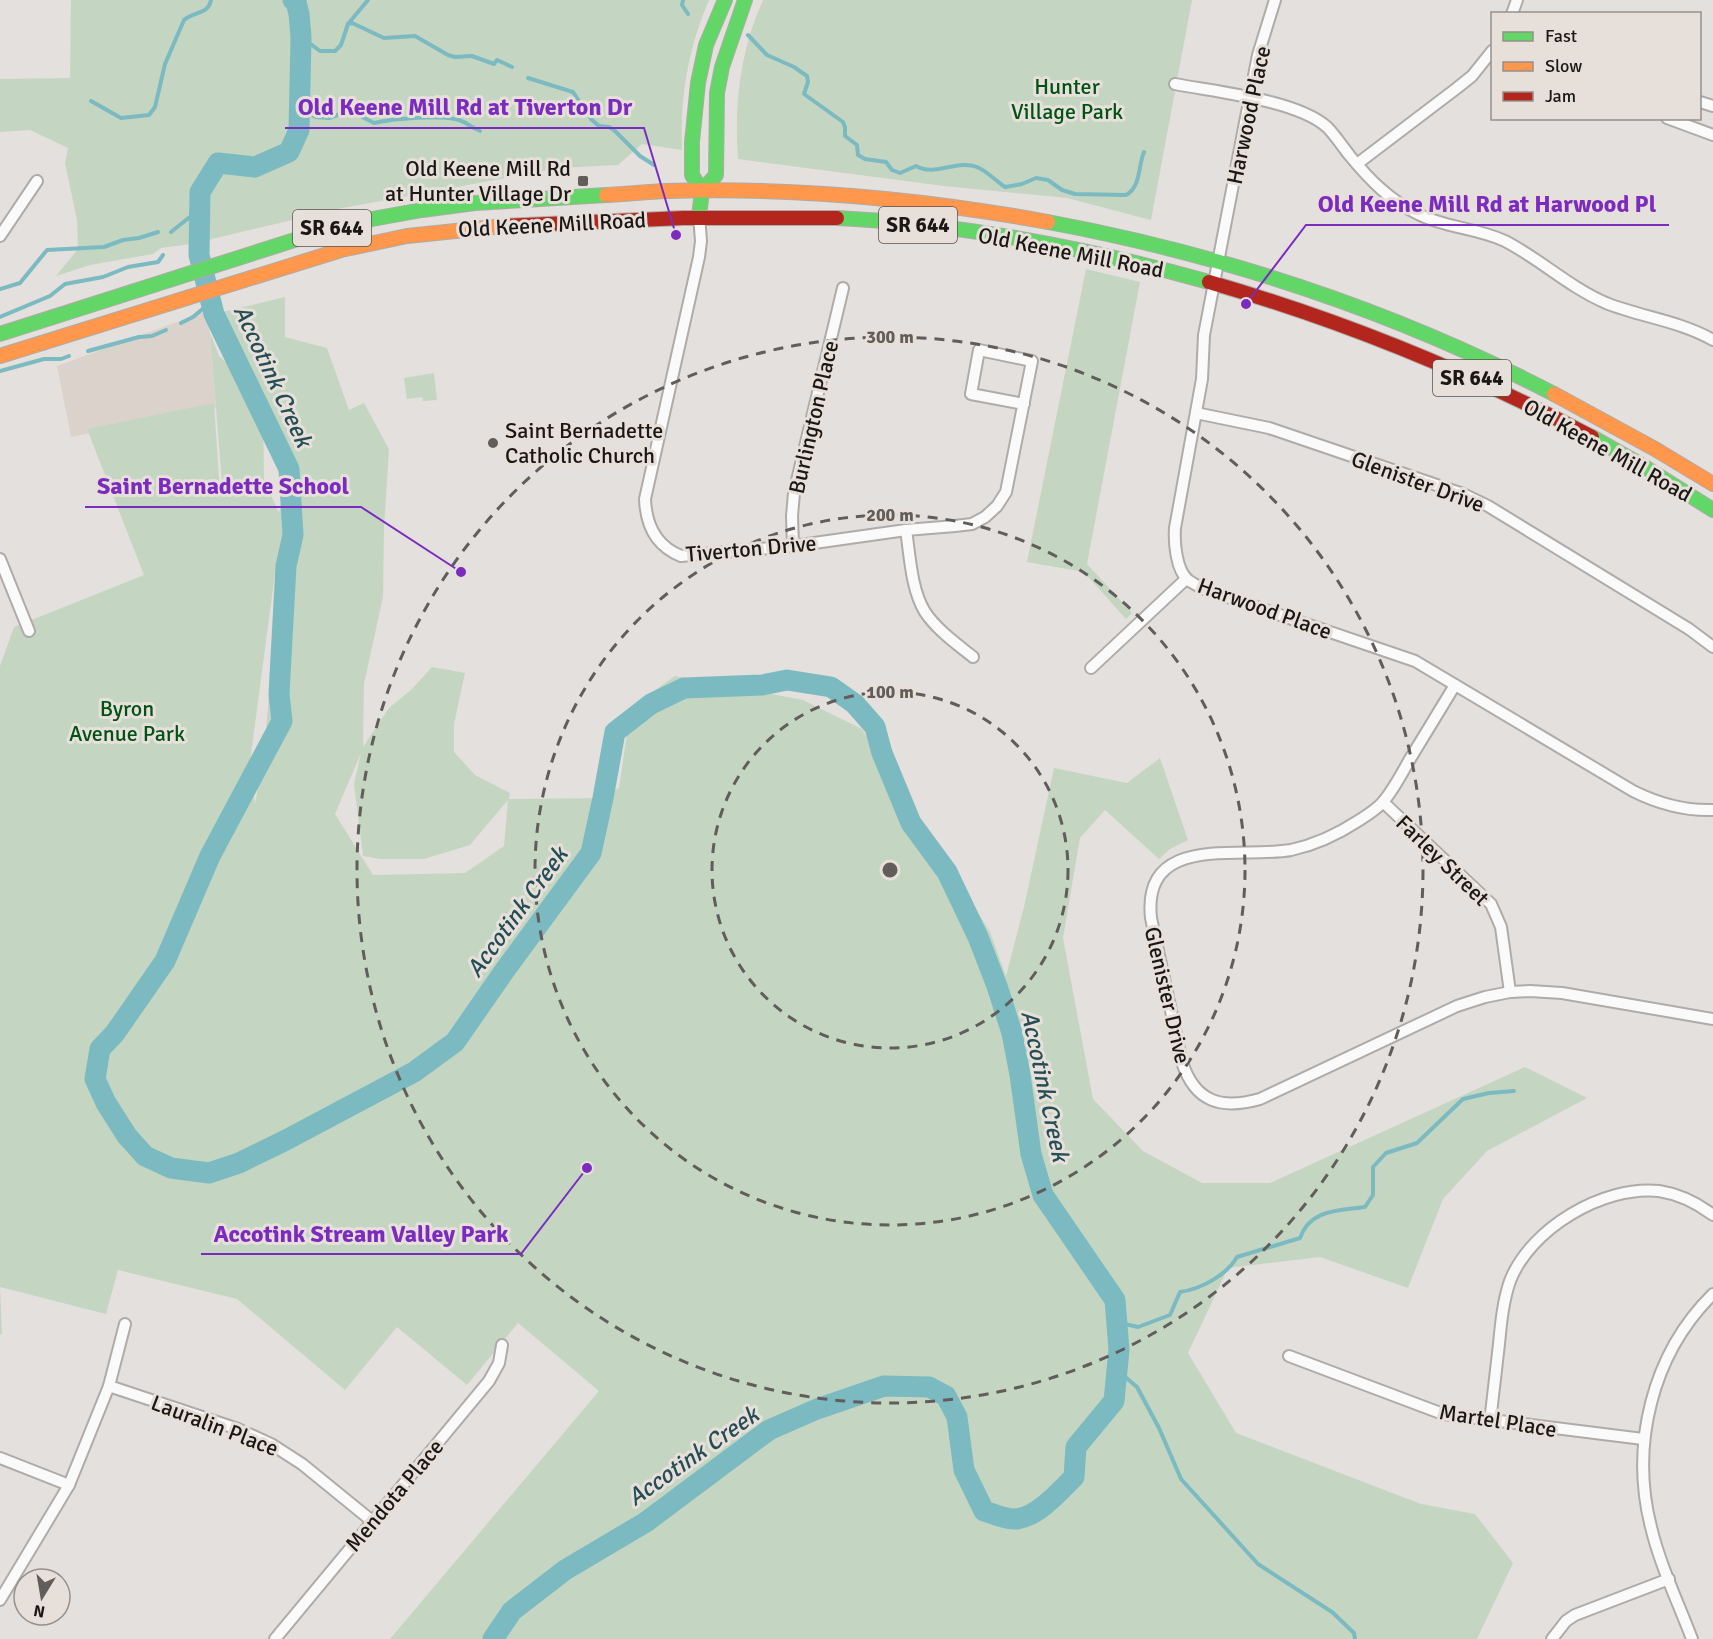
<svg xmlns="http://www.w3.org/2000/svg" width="1713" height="1639" font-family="Signika,sans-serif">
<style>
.built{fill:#dbd3cb}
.green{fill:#c4d6c2;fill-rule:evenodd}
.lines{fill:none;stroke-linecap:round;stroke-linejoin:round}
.stream{stroke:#7cbac2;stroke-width:4}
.river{stroke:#7cbac2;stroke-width:21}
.street-casing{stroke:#aeaba9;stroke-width:14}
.fast-casing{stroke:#aeaba9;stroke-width:16}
.slow-casing{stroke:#aeaba9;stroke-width:16}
.jam-casing{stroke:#aeaba9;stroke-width:16}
.street{stroke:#fbfafa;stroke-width:10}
.fast{stroke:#63d668;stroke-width:14}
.slow{stroke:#ff974d;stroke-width:14}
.jam{stroke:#b3261e;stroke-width:14}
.ring{fill:none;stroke:#615d5b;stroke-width:3;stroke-dasharray:10 8}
.poi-dot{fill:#615d5b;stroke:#e7e0da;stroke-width:2}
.labels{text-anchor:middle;stroke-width:6;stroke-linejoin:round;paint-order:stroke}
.shield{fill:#e7e0da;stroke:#585350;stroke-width:1.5}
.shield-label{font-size:21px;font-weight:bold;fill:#1a1715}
.park-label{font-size:22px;fill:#005215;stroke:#e7e0da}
.street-label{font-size:22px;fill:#1a1715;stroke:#e7e0da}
.poi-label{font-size:22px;fill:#1a1715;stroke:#e7e0da;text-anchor:end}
.water-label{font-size:24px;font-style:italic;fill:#254d54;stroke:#e7e0da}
.centre{fill:#615d5b;stroke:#e7e0da;stroke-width:3}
.ring-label{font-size:18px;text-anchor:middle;font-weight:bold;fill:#615d5b;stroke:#e7e0da;stroke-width:6;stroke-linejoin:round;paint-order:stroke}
.leader{fill:none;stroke:#7b2cbf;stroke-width:2}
.callout-dot{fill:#7b2cbf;stroke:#e7e0da;stroke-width:2}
.callout-label{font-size:24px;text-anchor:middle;font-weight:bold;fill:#7b2cbf;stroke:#e7e0da;stroke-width:6;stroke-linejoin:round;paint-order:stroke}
</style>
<rect width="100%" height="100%" fill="#e4e0dd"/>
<polygon class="built" points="204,312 210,333 216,408 71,437 57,366"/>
<g class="green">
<path d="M71,0H709C688,49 680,97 682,150L642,144L618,165L560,168L343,208L191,244L161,248L153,254L90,265L56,276L78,249L77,220L65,163L68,148L30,130L0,132V79L70,78Z"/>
<path d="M763,0H1192L1151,220L1067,198L944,186L738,159C734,104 740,51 763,0Z"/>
<polygon points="1086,269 1140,282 1087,564 1132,613 1126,619 1084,572 1027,562"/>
<path d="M285,297V337L327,348L349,410L364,403L389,449L384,528L383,597L364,684L363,747L389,708L412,689L432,667L465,673L454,724V752L475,775L510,793L509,799L603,798L619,788L631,707L675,676L803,700L862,729L990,932L1006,976L1024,907L1054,768L1127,783L1160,758L1188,840L1170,849L1159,859L1105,810L1080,838L1063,938L1093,1099L1143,1151L1202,1183H1270L1525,1067L1587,1098L1487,1151L1443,1199L1408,1288L1320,1257L1228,1268L1188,1353L1236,1433L1421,1504L1475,1514L1513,1563L1477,1639H390L599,1391L518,1323L467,1385L397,1327L345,1390L237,1299L118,1270L106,1314L0,1287L2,1335L0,1334V666L14,627L144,575L87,429L214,403L220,494L223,495L210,333L219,356L240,375L214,314ZM263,409L289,469L279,513L264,480ZM276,566L278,585L264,755L255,804L250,762ZM361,753L354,784L363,856L380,859H424L470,845L508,800L504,846L465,873L373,875L335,814Z"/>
<polygon points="434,373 437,400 423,401 422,397 407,399 404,378"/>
</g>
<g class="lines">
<g class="stream">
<polyline points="683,0 682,5 688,14"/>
<polyline points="348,24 352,23 384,38 415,36 448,55 455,57 472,56 494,64 497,60 512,67"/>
<path d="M748,35L767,55L794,67L807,76L808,82L804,94L843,122L845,127V136L857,145L858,155L865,159L886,162L892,170L900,173L916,166C935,177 957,159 977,167C987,171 996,181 1005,187L1022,184L1036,178L1048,180L1062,190L1075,194L1126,195C1141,187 1138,166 1144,152"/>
<polyline points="301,37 320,51 335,51 341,45 348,24 368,0"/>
<polyline points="528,78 573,92 591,119 599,126 609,127 614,130 640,156 654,165"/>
<path d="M91,101L121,118L149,115L155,107L165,64L184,20C194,11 208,15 211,0"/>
<path d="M300,111L316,117L329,118L349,111L353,112L374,123C392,119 442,114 459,120C466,122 472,128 480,131"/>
<polyline points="171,232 200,209"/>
<polyline points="0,289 20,283 47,250 104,247 123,240 139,238 158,232"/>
<polyline points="0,317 50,296 65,284 103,277 128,267 158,262 163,255"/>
<polyline points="181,323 193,317 211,302"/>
<polyline points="88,351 139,337 152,336 166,330"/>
<polyline points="0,371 44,359 61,359 69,356"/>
<path d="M1116,1322L1138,1327L1170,1315L1180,1292C1201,1289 1227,1275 1237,1257L1300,1238C1310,1209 1338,1211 1365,1207L1373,1195V1167L1386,1153L1417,1143L1463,1099L1489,1093L1514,1091"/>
<polyline points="1117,1370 1137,1387 1159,1428 1181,1479 1258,1564 1332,1612 1354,1633 1355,1639"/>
</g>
<path class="river" d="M293,0L296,2L299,14L301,37L299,130L289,152L255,167L218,163L200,192L199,255L214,314L289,469L293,535L286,566L279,694L282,721L210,856L165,961L115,1033L100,1049L95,1079L106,1103L127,1136L145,1156L171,1168L209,1173L239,1163L286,1140L414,1072L455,1042L505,970L591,853L603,798L615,732L651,704L684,688L762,685L787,680L831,687L855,704L875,727L882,753L911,823L947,872L978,937L997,986L1012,1033L1020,1075L1031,1154L1043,1195L1115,1300L1119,1350L1114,1401L1076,1447L1074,1477C1059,1492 1038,1516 1017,1519C1006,1520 994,1514 984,1511L964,1470L957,1417L946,1396L929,1387L884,1386L817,1409L769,1430L646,1522L565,1570L512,1611L493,1639"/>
<g class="street-casing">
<g id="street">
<path d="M1275,0L1258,55L1204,335L1202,379L1175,528C1174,542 1176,570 1188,580C1192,583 1197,585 1201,588L1415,661L1633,791C1659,804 1684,811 1713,810"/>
<polyline points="1512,14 1517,0"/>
<path d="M1175,84C1216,92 1297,100 1327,127C1335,135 1342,146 1350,156C1369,179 1390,201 1418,214C1446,228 1477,228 1505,241C1540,259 1569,287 1606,303C1641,317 1680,321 1713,340"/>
<polyline points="1700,102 1713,106"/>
<polyline points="1667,118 1713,135"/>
<polyline points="1357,164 1457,88 1472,76 1492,51"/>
<path d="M699,216L701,241L699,257L645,499C646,525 656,546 681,556L793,546L906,530L955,526L972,524L985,517L997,506L1006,492L1032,361L979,350L971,394L1024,404"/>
<polyline points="0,236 37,181"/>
<polyline points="1196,413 1269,428 1463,494 1488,506 1689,629 1713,647"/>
<path d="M906,530C910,556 911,589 925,612C937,630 957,644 973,657"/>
<polyline points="793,546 792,516 794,493 843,288"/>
<polyline points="0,559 29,631"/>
<polyline points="1091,668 1186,579"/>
<path d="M1455,685C1440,710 1425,734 1410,759C1402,773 1394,789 1383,802C1377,809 1366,816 1358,821C1338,834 1314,845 1291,850C1239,859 1142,833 1151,918L1182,1062C1195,1102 1221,1110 1260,1099L1457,1006L1485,997L1510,992L1530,991L1562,993L1713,1019"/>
<polyline points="1383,802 1491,904 1501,927 1510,992"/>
<polyline points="1289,1356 1443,1414 1643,1439"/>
<polyline points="109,1386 238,1429 271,1444 302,1464 372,1521"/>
<path d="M1490,1422C1493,1396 1496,1370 1499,1344C1501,1323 1503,1301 1510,1281C1530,1229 1603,1185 1659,1191C1679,1194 1697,1203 1713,1215"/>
<polyline points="0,1458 69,1485"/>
<polyline points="0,1600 69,1485 109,1386 125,1324"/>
<polyline points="275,1639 489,1381 499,1363 502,1345"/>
<polyline points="1552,1639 1566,1621 1575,1615 1669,1579"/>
<path d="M1692,1639C1678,1602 1660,1565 1651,1527C1630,1445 1652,1354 1713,1294"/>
</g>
</g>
<g class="fast-casing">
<g id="fast">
<polyline points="702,191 692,175 692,142 698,83 706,45 725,0"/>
<polyline points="699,216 702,191 716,175 717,93 722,67 745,0"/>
<path d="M837,218C963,224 1087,248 1209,282"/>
<path d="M1048,222C1225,255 1394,311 1554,394"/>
<polyline points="0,334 304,237 372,219 422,210 475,203 606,195"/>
<polyline points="1592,437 1643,466 1713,510"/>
</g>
</g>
<g class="slow-casing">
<g id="slow">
<path d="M606,195C626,194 646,192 666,191C793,187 923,199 1048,222"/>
<polyline points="0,356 341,250 407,236 504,226"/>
<polyline points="1554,394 1655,449 1713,484"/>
</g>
</g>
<g class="jam-casing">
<g id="jam">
<polyline points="504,226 683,218 837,218"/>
<path d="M1209,282C1341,320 1471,373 1592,437"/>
</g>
</g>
<use href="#street" class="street"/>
<use href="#fast" class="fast"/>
<use href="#slow" class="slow"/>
<use href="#jam" class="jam"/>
</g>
<g class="ring">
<circle cx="890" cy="870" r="178"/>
<circle cx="890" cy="870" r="355"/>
<circle cx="890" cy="870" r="533"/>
</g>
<g class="poi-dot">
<rect x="577" y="175" width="12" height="12" rx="3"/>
<circle cx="493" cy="443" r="6"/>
</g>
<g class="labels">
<g class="shield">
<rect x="879" y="207" width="78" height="36" rx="4.5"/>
<rect x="293" y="210" width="78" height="36" rx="4.5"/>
<rect x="1433" y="360" width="78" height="36" rx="4.5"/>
</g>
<g class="shield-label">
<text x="918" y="232">SR 644</text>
<text x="332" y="235">SR 644</text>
<text x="1472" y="385">SR 644</text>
</g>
<g class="park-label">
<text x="1067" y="94">Hunter<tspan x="1067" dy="25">Village Park</tspan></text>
<text x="127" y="716">Byron<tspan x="127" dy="25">Avenue Park</tspan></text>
</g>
<g class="street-label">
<text transform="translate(1248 115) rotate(-78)" y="8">Harwood Place</text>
<text transform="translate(552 224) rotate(-3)" y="8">Old Keene Mill Road</text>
<text transform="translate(1071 252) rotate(11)" y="8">Old Keene Mill Road</text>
<text transform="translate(813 417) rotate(-77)" y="8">Burlington Place</text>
<text transform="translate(1608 450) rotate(29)" y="8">Old Keene Mill Road</text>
<text transform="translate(1418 481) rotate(20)" y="8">Glenister Drive</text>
<text transform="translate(751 548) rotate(-5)" y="8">Tiverton Drive</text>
<text transform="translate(1265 608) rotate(20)" y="8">Harwood Place</text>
<text transform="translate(1443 860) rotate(44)" y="8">Farley Street</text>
<text transform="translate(1168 995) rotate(77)" y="8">Glenister Drive</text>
<text transform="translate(1498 1420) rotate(9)" y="8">Martel Place</text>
<text transform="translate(215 1425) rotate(21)" y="8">Lauralin Place</text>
<text transform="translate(394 1495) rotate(-50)" y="8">Mendota Place</text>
</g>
<g class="poi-label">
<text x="571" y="176">Old Keene Mill Rd<tspan x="571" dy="25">at Hunter Village Dr</tspan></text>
<text x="505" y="438" text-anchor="start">Saint Bernadette<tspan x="505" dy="25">Catholic Church</tspan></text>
</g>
<g class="water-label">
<text transform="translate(273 376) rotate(65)" y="8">Accotink Creek</text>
<text transform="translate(517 912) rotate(-54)" y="8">Accotink Creek</text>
<text transform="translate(1045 1086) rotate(78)" y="8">Accotink Creek</text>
<text transform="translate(693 1456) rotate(-35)" y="8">Accotink Creek</text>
</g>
</g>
<circle cx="890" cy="870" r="9" class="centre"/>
<g class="ring-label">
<text x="890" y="343">300 m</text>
<text x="890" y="521">200 m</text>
<text x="890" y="698">100 m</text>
</g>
<path class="leader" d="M676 235L644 128H285M1246 304L1306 225H1669M461 572L361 507H85M587 1168L521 1254H201"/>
<g class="callout-dot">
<circle cx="676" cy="235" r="6"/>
<circle cx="1246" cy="304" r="6"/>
<circle cx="461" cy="572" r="6"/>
<circle cx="587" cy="1168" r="6"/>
</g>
<g class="callout-label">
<text x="465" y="115">Old Keene Mill Rd at Tiverton Dr</text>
<text x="1487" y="212">Old Keene Mill Rd at Harwood Pl</text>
<text x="223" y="494">Saint Bernadette School</text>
<text x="361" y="1242">Accotink Stream Valley Park</text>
</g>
<rect x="1491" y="12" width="210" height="108" fill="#e7e0da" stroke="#95908b" stroke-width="1.5"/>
<rect x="1503" y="32" width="30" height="9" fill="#63d668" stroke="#95908b" stroke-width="1.5"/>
<text x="1545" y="42" font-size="18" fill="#1a1715">Fast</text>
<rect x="1503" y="62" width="30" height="9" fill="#ff974d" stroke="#95908b" stroke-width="1.5"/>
<text x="1545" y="72" font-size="18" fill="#1a1715">Slow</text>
<rect x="1503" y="92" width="30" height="9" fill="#b3261e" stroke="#95908b" stroke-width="1.5"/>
<text x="1545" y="102" font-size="18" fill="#1a1715">Jam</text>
<g transform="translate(42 1597) rotate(191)"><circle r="28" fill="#e7e0da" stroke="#95908b" stroke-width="1.5"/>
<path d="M0-4.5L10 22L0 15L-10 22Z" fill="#615d5b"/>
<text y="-9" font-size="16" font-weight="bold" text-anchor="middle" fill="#1a1715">N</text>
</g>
</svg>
